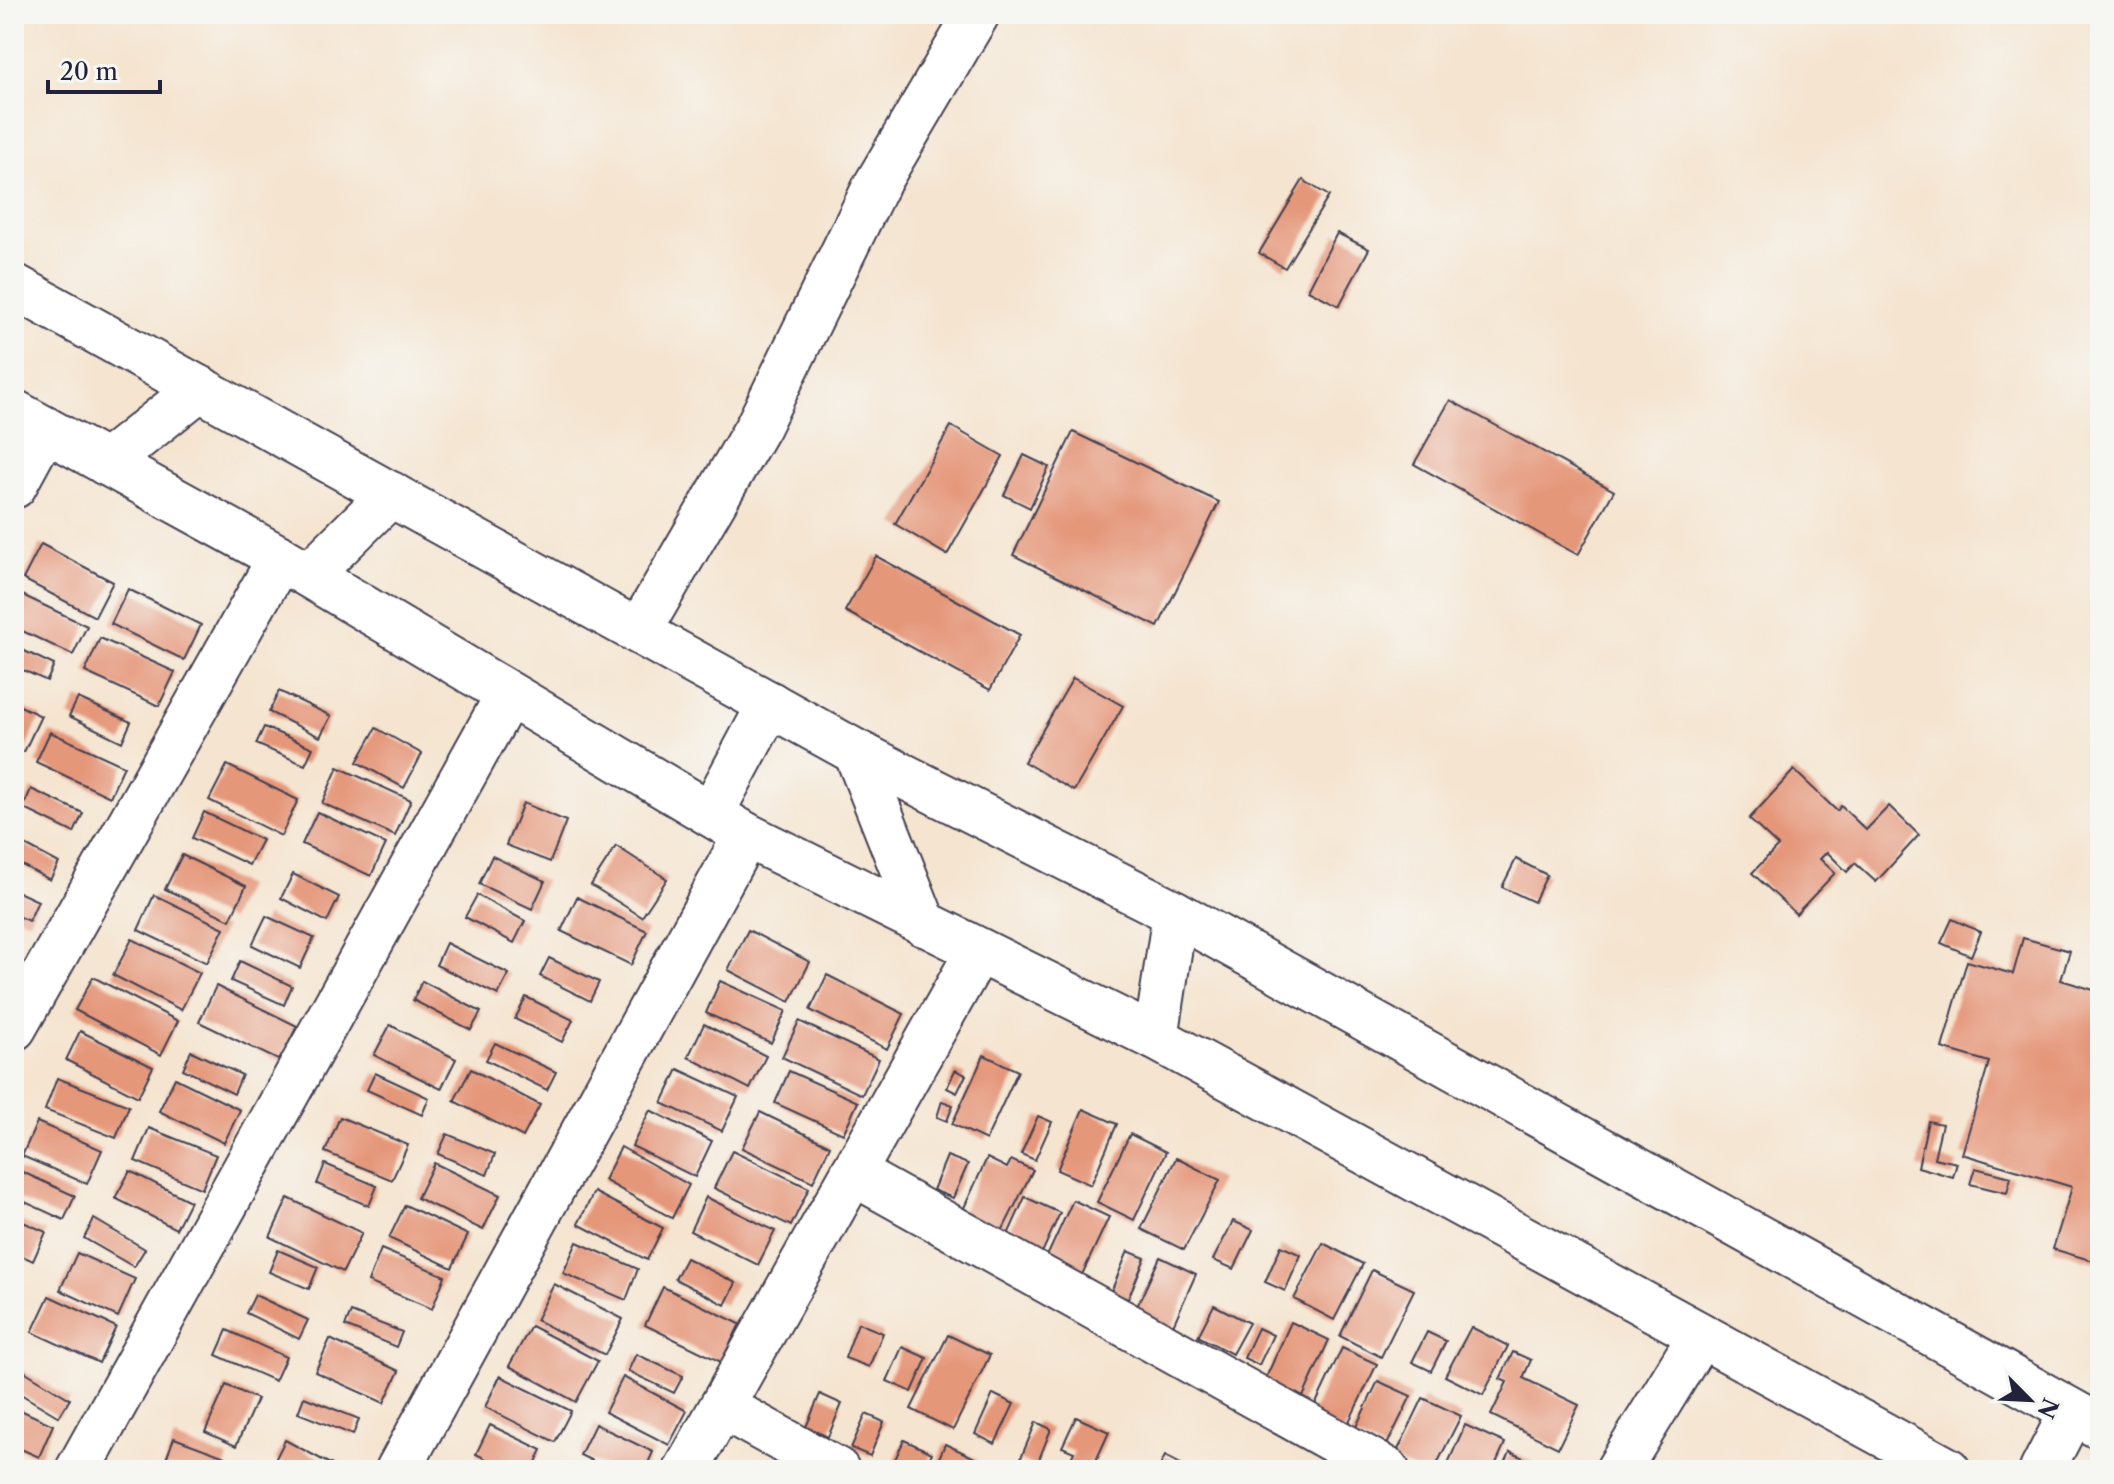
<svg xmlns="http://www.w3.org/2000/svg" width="2114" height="1484" font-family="'Libre Caslon Text',serif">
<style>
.building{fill:#e5977a}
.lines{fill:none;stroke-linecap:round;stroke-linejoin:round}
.minor-casing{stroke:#423f51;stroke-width:48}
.minor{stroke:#fff;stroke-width:44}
</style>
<rect width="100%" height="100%" fill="#f6f6f2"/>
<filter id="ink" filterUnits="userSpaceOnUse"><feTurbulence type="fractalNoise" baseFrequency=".0125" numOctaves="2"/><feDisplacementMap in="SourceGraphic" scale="16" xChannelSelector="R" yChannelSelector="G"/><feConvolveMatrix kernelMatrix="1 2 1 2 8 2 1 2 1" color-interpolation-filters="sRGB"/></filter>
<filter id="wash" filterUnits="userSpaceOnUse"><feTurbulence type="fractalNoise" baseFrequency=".006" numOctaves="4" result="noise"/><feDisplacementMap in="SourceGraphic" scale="32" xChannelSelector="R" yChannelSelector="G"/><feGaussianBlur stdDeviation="1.8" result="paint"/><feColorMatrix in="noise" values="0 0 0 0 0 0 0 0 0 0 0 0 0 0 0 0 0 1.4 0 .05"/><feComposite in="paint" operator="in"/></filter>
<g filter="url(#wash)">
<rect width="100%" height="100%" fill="#f5e4cf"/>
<g id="blocks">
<g class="building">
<polygon points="1303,180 1329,196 1285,268 1259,253"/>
<polygon points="1337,233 1369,249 1339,306 1308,290"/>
<polygon points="1450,400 1614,491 1578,555 1414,464"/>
<polygon points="951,426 1003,456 947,555 895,524"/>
<polygon points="1073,432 1219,502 1158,627 1013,555"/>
<polygon points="1024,455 1049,467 1030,508 1004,495"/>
<polygon points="41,544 113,582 95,617 23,579"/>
<polygon points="876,556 1020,635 990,690 845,611"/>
<polygon points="128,589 201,625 184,660 111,624"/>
<polygon points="14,591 87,626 73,655 14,627"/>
<polygon points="100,638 175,672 159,706 85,672"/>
<polygon points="14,646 54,665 47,681 14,666"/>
<polygon points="1073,678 1123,706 1074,791 1024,762"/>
<polygon points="279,691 331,716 320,737 269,712"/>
<polygon points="78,698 131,722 122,742 69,716"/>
<polygon points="14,703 41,716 24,752 14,748"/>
<polygon points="264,727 313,748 305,765 256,744"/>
<polygon points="376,728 422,754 404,788 357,762"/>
<polygon points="50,732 124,766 110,797 36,762"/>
<polygon points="227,765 298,800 281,836 209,800"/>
<polygon points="338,767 411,800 395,836 322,803"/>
<polygon points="1794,770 1837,811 1841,806 1866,830 1889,806 1919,835 1876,882 1855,863 1847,872 1827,852 1820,859 1835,873 1796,914 1752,873 1778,846 1749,819"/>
<polygon points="31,789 83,813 74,833 23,808"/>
<polygon points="523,803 566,821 550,862 506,845"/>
<polygon points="204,812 262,840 249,865 192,838"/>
<polygon points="317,812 386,844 371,876 302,844"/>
<polygon points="14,839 59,863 50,880 14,861"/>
<polygon points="616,846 667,879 642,917 591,885"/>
<polygon points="182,855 246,886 230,920 165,889"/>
<polygon points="492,856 545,881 532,909 479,884"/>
<polygon points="1516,859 1547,875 1534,902 1502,887"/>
<polygon points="293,874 339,897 327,922 281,898"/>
<polygon points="14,890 38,901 29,921 14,915"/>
<polygon points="154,895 224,928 207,963 138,930"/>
<polygon points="477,895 525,921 514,943 465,917"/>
<polygon points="577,897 647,931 631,965 561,931"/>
<polygon points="266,916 314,938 300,968 252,945"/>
<polygon points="1952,919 1981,932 1971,956 1941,943"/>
<polygon points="748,930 810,962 790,1002 728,970"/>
<polygon points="2023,938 2070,951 2061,980 2100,992 2100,1263 2053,1249 2072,1187 1962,1154 1989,1062 1942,1048 1967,961 2013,974"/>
<polygon points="132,939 200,973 181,1010 113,975"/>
<polygon points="446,943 509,974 498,995 436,965"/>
<polygon points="549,958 599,982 590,1001 540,976"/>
<polygon points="240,961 292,986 284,1005 231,981"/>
<polygon points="827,975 904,1014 887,1049 810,1010"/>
<polygon points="93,977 178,1021 161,1055 75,1010"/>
<polygon points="422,981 481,1012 471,1030 413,1000"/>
<polygon points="720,981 786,1011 771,1043 706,1013"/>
<polygon points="216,986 297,1026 280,1061 199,1022"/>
<polygon points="526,997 573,1020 562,1042 515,1019"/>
<polygon points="799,1021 879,1059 862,1095 782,1057"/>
<polygon points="704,1024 766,1056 750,1089 688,1057"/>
<polygon points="390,1025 456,1059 441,1089 374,1055"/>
<polygon points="80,1031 153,1067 138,1097 66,1060"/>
<polygon points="495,1043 556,1072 547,1090 486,1060"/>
<polygon points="191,1051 242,1075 234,1094 183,1069"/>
<polygon points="984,1055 1018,1071 986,1140 952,1124"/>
<polygon points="471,1069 540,1105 523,1137 454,1101"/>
<polygon points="678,1069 738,1097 722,1131 662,1103"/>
<polygon points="955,1070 966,1075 957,1093 947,1088"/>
<polygon points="789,1071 858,1102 843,1134 775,1103"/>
<polygon points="375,1073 429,1098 422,1115 367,1090"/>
<polygon points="57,1078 129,1106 116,1138 45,1110"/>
<polygon points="175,1078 240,1110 224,1143 159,1111"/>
<polygon points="942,1101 953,1105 947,1121 937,1117"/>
<polygon points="1083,1109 1117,1124 1091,1185 1057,1170"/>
<polygon points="650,1110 712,1141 695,1177 632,1146"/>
<polygon points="760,1112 830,1146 813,1182 742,1148"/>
<polygon points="1038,1116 1052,1122 1035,1160 1021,1154"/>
<polygon points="340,1117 408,1145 392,1180 325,1152"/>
<polygon points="1928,1121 1942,1124 1934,1158 1957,1163 1953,1177 1918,1167"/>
<polygon points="37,1122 102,1150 87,1184 22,1156"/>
<polygon points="149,1128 216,1155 202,1189 135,1161"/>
<polygon points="447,1134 495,1154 487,1175 438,1154"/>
<polygon points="1130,1134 1166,1152 1134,1220 1097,1202"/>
<polygon points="621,1147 689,1185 672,1218 604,1180"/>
<polygon points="732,1151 809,1188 791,1226 714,1188"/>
<polygon points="947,1156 968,1164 953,1198 933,1190"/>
<polygon points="987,1158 1007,1168 1011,1160 1033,1170 996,1243 956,1225"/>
<polygon points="1176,1158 1220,1180 1184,1250 1141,1229"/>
<polygon points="434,1163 500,1195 483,1230 417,1198"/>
<polygon points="325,1164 377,1186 369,1206 317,1184"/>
<polygon points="1975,1168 2011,1177 2007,1193 1970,1184"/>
<polygon points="18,1170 75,1196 64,1220 14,1197"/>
<polygon points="130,1171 190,1201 176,1229 115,1198"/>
<polygon points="594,1192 663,1228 647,1260 578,1224"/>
<polygon points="706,1197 775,1231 758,1265 690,1231"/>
<polygon points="1025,1197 1060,1213 1037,1264 1002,1248"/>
<polygon points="288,1198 362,1233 343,1272 270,1237"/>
<polygon points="1073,1200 1109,1217 1080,1279 1044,1263"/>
<polygon points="405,1205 468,1235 452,1268 389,1238"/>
<polygon points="14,1218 46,1232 33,1261 14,1252"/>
<polygon points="94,1219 145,1249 134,1267 84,1238"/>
<polygon points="1233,1221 1253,1230 1234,1269 1213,1260"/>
<polygon points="577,1242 638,1269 626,1300 563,1273"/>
<polygon points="1323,1243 1363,1264 1334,1320 1294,1299"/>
<polygon points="1281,1246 1301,1255 1285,1291 1265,1282"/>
<polygon points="381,1249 445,1276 432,1309 368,1282"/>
<polygon points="278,1250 318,1267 309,1289 269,1272"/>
<polygon points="1128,1251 1145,1258 1128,1299 1111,1292"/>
<polygon points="77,1253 135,1279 118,1317 60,1290"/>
<polygon points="1160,1257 1196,1274 1171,1330 1134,1313"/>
<polygon points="686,1258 736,1283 725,1305 675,1279"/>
<polygon points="1372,1270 1414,1290 1381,1357 1340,1336"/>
<polygon points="554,1284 623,1319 605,1355 536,1320"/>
<polygon points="663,1287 740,1324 721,1362 645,1325"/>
<polygon points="255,1295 308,1320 299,1339 246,1313"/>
<polygon points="49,1296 116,1327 99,1363 32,1332"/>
<polygon points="1214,1305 1249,1323 1232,1354 1198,1336"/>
<polygon points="351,1312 402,1332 396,1347 345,1326"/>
<polygon points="1291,1322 1329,1340 1298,1408 1260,1391"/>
<polygon points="858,1323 883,1333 869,1367 845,1358"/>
<polygon points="531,1326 598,1361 576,1402 509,1366"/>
<polygon points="1471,1327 1508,1346 1483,1395 1445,1376"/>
<polygon points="1258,1328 1273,1335 1259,1365 1244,1358"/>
<polygon points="227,1330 286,1357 275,1381 216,1355"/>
<polygon points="1427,1332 1446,1341 1431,1371 1412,1362"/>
<polygon points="948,1335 990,1355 953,1430 911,1409"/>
<polygon points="330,1339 399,1371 384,1403 315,1372"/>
<polygon points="902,1347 927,1358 912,1392 887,1381"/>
<polygon points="1342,1348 1377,1364 1344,1432 1310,1416"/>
<polygon points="1513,1352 1531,1360 1523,1378 1579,1405 1558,1448 1491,1415 1507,1382 1500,1379"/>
<polygon points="636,1354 683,1376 674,1393 628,1371"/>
<polygon points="19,1368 70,1399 59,1417 14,1390 14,1378"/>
<polygon points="500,1376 571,1411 555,1442 485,1407"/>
<polygon points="623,1377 687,1411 669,1445 605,1412"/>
<polygon points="1378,1381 1411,1396 1384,1451 1352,1435"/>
<polygon points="226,1385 257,1399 236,1446 205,1432"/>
<polygon points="820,1394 842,1404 828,1437 806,1427"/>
<polygon points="993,1394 1014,1404 995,1444 975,1434"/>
<polygon points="304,1397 359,1419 353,1435 298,1413"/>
<polygon points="1423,1398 1461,1416 1434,1470 1414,1470 1393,1460"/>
<polygon points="14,1407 53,1425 39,1457 14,1446"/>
<polygon points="866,1414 884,1422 870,1456 851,1448"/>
<polygon points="1076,1417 1109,1432 1095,1463 1090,1461 1086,1470 1066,1470 1074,1452 1062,1447"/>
<polygon points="1036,1422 1051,1429 1036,1467 1020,1460"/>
<polygon points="595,1424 653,1452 645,1470 611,1470 580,1455"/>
<polygon points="490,1425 542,1450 532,1470 508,1470 476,1454"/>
<polygon points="1465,1425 1505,1443 1493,1470 1445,1470"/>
<polygon points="174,1438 228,1458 224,1470 163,1467"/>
<polygon points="285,1440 334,1466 332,1470 295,1470 275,1460"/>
<polygon points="904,1440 932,1453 924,1470 890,1470"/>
<polygon points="945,1444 977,1459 972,1470 934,1470"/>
<polygon points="1510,1452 1550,1470 1502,1470"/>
<polygon points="1165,1456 1192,1470 1158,1470"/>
</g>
</g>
</g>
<g filter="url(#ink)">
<use href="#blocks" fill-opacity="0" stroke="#423f51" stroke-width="2"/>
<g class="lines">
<g class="minor-casing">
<g id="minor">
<polyline points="14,286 856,752 1175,913 2100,1427"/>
<polyline points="14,412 280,558 746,835 1156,1038 1948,1470"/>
<polyline points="106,463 200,388"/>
<polyline points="14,486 45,429"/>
<polyline points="309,575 391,494"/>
<polyline points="639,631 758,426 875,187 977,14"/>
<polyline points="856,752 924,924"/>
<polyline points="711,814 770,704"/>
<polyline points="14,1028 280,558"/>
<polyline points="1156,1038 1175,913"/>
<polyline points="853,1173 1387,1470"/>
<polyline points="723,1407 837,1470"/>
<polyline points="78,1470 508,695"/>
<polyline points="398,1470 746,835"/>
<polyline points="686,1470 978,951"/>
<polyline points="1618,1470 1700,1336"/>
<polyline points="2042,1470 2072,1412"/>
</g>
</g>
<use href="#minor" class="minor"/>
</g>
</g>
<rect width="2114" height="1484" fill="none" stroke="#f6f6f2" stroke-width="48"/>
<g transform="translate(2030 1400) rotate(114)" stroke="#f6f6f2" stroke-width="6" paint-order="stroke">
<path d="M0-6L14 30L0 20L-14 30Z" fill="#22223b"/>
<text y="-12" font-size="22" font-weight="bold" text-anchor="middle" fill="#22223b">N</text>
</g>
<path d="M48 80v12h112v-12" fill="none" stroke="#22223b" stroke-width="4"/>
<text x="60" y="80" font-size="24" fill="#22223b" stroke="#f6f6f2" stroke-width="6" paint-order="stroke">20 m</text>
</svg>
